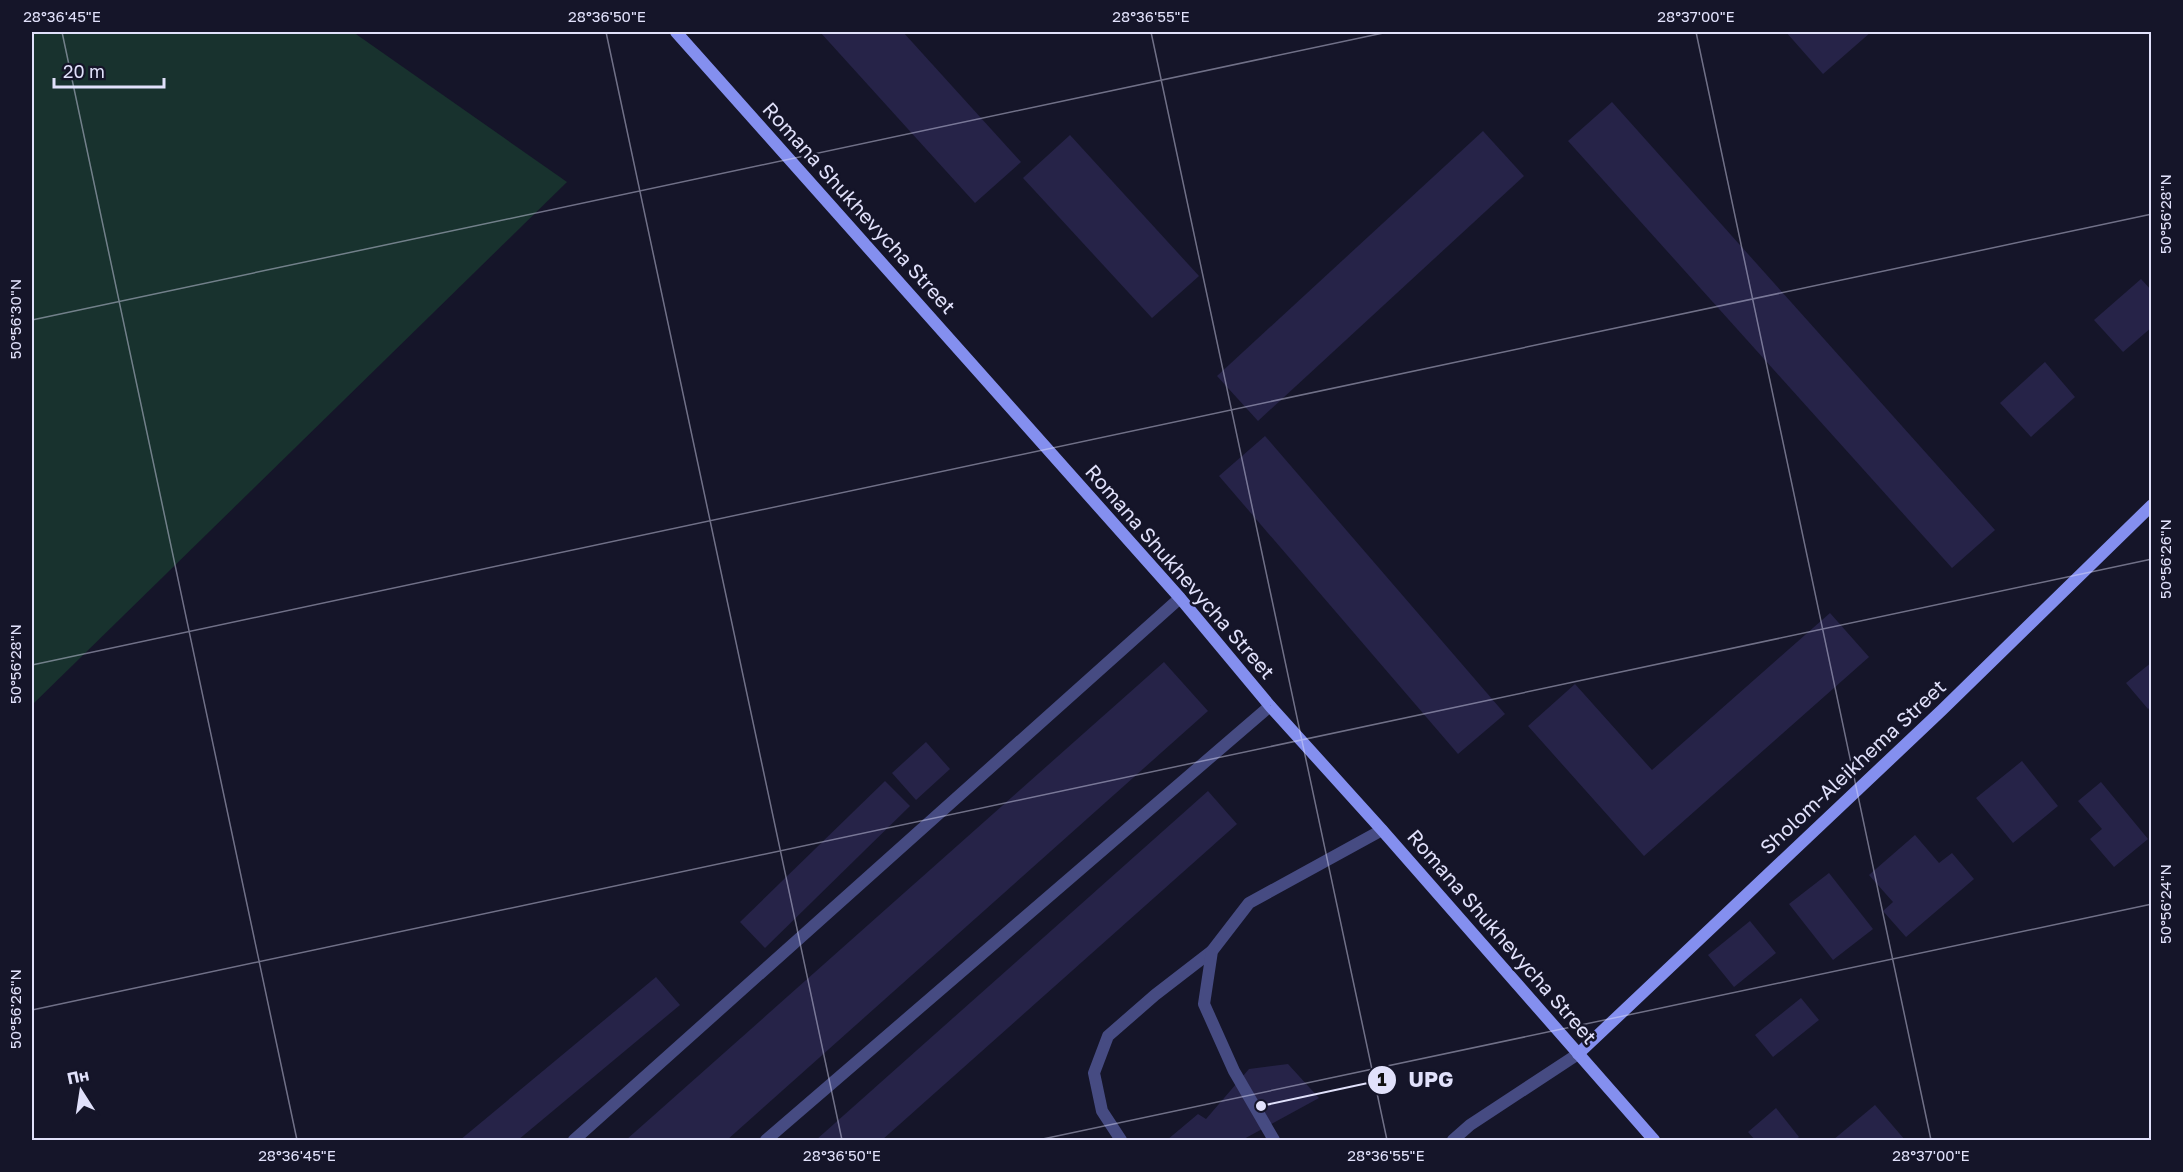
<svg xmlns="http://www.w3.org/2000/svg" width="2183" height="1172" font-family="'Golos Text',sans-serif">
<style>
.green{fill:#18322e}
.building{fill:#262348}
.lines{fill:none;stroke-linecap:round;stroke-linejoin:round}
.lane{stroke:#464b82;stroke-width:12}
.secondary{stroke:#848fef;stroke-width:12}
.ticks{fill:none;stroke:#e1e1fb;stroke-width:1.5;stroke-opacity:0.45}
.labels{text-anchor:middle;stroke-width:5;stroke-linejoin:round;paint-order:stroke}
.street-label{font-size:20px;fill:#e1e1fb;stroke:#151529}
.leader{fill:none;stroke:#e1e1fb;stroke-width:2}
.callout-dot{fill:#e1e1fb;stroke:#151529;stroke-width:2}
.mark-label{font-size:18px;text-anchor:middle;font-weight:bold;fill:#111}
.callout-label{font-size:21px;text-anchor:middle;font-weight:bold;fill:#e1e1fb;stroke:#151529;stroke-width:5;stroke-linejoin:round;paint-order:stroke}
.neatline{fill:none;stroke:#e1e1fb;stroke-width:2}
.ticks-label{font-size:15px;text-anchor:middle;fill:#e1e1fb}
</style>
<rect width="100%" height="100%" fill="#151529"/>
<polygon class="green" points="32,32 353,32 567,182 32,705"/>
<g class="building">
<polygon points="820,32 903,32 1021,162 975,203"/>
<polygon points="1786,32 1871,32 1823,74"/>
<polygon points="1612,102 1995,530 1952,568 1568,141"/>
<polygon points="1483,131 1524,176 1258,421 1217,376"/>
<polygon points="1070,135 1199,276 1152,318 1023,178"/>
<polygon points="2141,279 2152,291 2152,327 2123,352 2094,320"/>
<polygon points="2045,362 2075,397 2031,437 2000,403"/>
<polygon points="1265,436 1505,714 1458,754 1219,476"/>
<polygon points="1830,613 1869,657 1644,856 1528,726 1575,684 1652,770"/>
<polygon points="1164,662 1208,711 727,1140 626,1140"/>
<polygon points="2152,662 2152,706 2148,709 2126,683"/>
<polygon points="926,742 950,769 916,800 892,773"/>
<polygon points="2022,761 2058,806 2013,843 1976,798"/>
<polygon points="885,781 910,806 765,948 740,922"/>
<polygon points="2101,782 2148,839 2114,867 2090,839 2102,829 2078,801"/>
<polygon points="1208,791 1237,824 882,1140 816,1140"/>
<polygon points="1915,835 1939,863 1952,853 1974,879 1906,937 1883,911 1893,902 1869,875"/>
<polygon points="1829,873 1873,929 1833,960 1789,904"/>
<polygon points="1750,921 1776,953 1734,987 1708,955"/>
<polygon points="656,977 680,1005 518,1140 460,1140"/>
<polygon points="1801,998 1819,1020 1773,1057 1755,1035"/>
<polygon points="1288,1064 1319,1098 1242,1140 1167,1140 1198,1114 1206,1119 1249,1069"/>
<polygon points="1875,1105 1905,1140 1833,1140"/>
<polygon points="1776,1108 1799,1137 1795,1140 1755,1140 1748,1132"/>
</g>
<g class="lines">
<g class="lane">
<polyline points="574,1140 1180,598"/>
<polyline points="766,1140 1270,706"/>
<polyline points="1121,1140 1102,1111 1094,1073 1108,1036 1155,995 1212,951"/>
<polyline points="1274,1140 1234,1071 1204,1004 1212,951 1249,903 1382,830"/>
<polyline points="1453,1140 1470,1125 1578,1054"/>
</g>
<g class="secondary">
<polyline points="676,32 1180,598 1270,706 1382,830 1654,1140"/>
<polyline points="1578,1054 1942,710 2152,505"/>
</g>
</g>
<path class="ticks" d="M62,32L297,1140M606,32L842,1140M1151,32L1387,1140M1696,32L1931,1140M32,320L1388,32M32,665L2152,214M32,1010L2152,559M1038,1140L2152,904"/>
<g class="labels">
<g class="street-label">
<text transform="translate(859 208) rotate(48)" y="7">Romana Shukhevycha Street</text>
<text transform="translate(1180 572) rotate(49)" y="7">Romana Shukhevycha Street</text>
<text transform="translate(1853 767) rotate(-43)" y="7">Sholom-Aleikhema Street</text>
<text transform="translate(1502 937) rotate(49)" y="7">Romana Shukhevycha Street</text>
</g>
</g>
<path class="leader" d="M1261 1106L1382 1080"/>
<g class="callout-dot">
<circle cx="1261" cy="1106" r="6"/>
<circle cx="1382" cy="1080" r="15"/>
</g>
<g class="mark-label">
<text x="1382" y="1086">1</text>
</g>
<g class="callout-label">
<text x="1431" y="1087">UPG</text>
</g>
<rect width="2183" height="1172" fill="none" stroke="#151529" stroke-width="66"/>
<g transform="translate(81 1091) rotate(348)" stroke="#151529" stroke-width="4.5" paint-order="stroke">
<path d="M0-4.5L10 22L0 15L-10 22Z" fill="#e1e1fb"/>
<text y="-9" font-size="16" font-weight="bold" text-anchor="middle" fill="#e1e1fb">Пн</text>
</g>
<path d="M54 78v9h110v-9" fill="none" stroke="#e1e1fb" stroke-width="3"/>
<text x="63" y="78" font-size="18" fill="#e1e1fb" stroke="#151529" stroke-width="4.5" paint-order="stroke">20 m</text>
<rect x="33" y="33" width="2117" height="1106" class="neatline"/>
<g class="ticks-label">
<text x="62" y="22">28°36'45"E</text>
<text x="607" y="22">28°36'50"E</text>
<text x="1151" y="22">28°36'55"E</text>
<text x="1696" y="22">28°37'00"E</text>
<text transform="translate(2166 214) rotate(-90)" y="5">50°56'28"N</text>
<text transform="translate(16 319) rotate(-90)" y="5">50°56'30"N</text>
<text transform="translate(2166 559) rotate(-90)" y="5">50°56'26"N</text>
<text transform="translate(16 664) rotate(-90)" y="5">50°56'28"N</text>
<text transform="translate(2166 904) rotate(-90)" y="5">50°56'24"N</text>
<text transform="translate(16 1009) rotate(-90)" y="5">50°56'26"N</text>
<text x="297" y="1161">28°36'45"E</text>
<text x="842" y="1161">28°36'50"E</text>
<text x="1386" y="1161">28°36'55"E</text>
<text x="1931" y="1161">28°37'00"E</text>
</g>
</svg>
